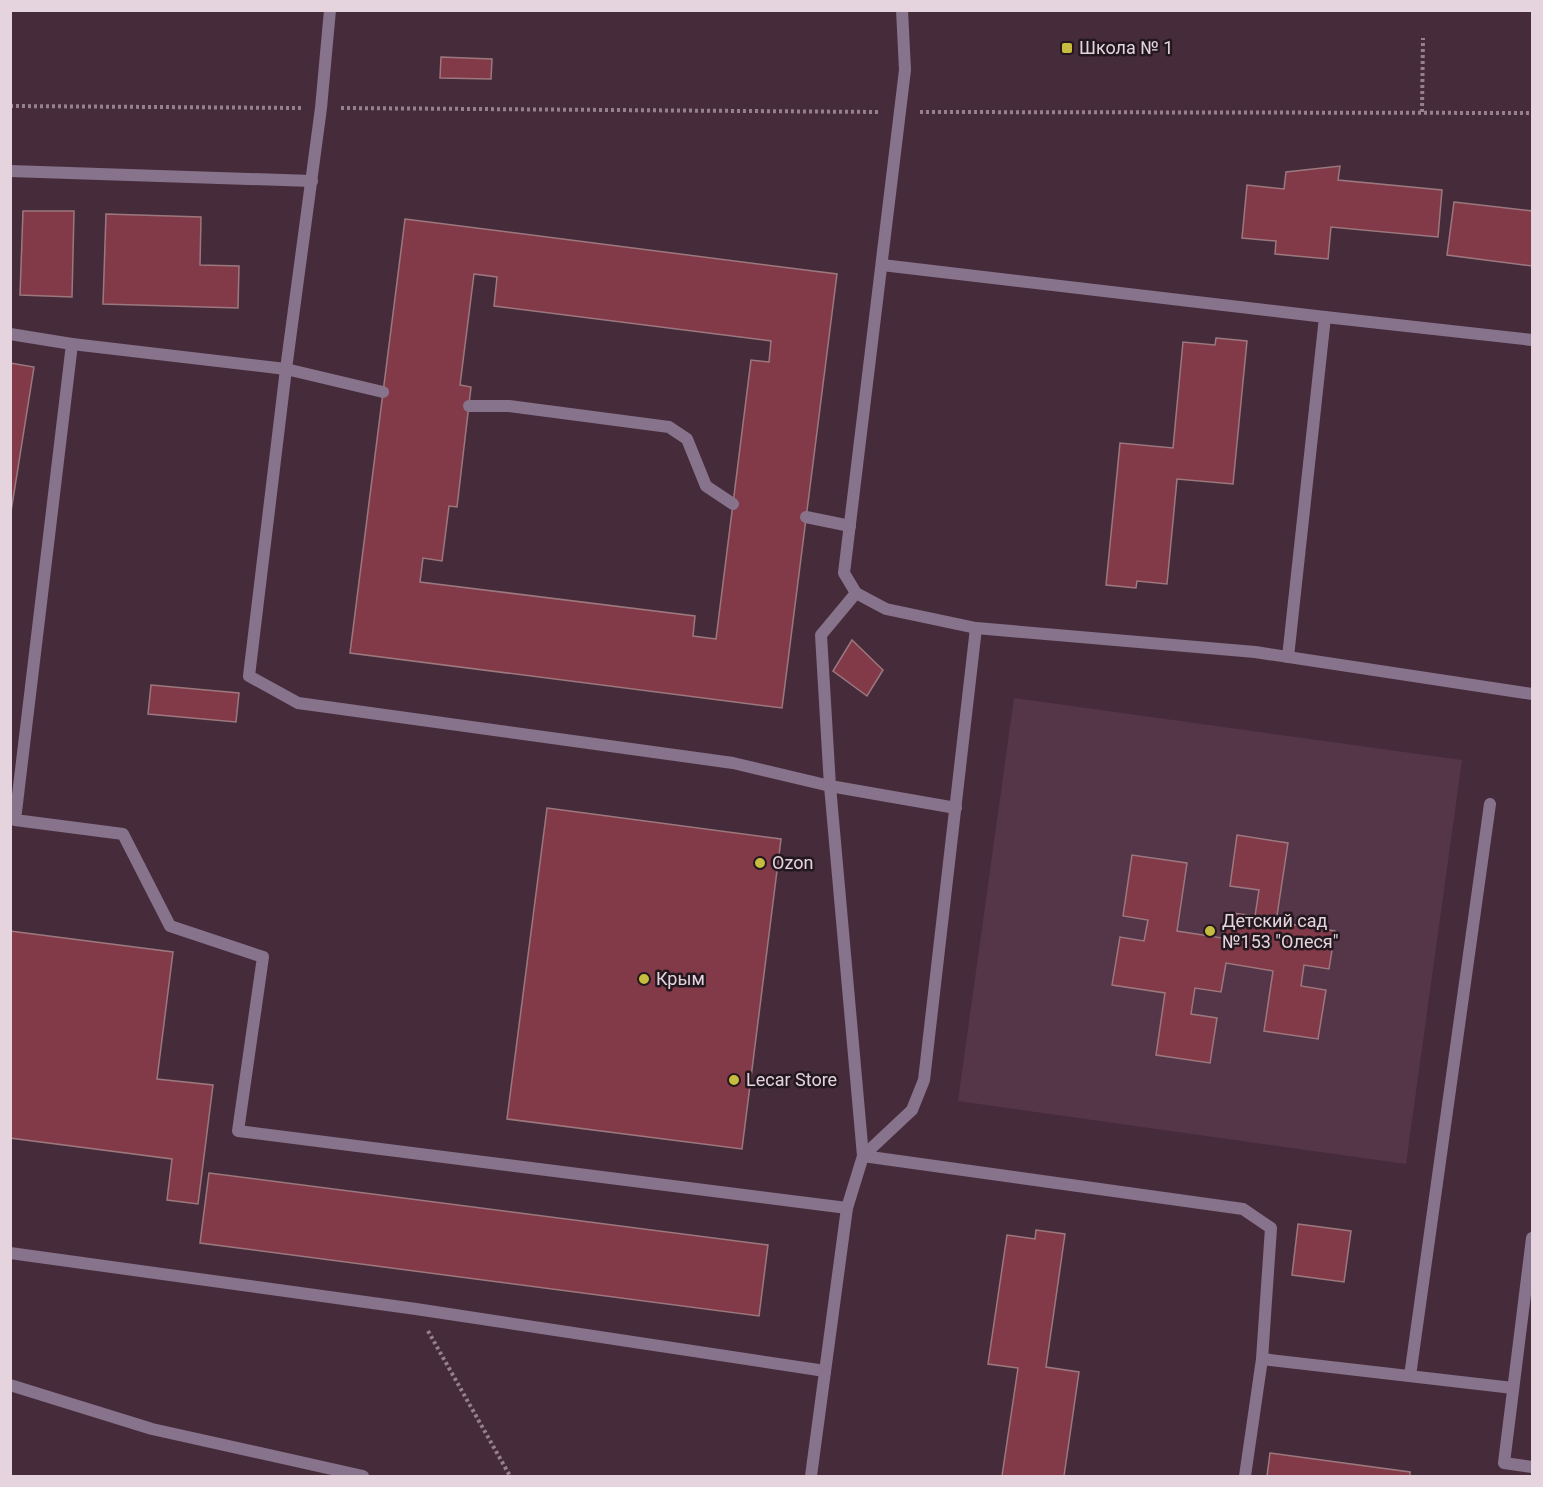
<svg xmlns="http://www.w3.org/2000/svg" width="1543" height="1487" font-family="Roboto,sans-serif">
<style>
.built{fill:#553548}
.building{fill:#823a49;stroke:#9c787e;stroke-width:1.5;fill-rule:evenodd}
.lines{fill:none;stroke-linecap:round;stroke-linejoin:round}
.path{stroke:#96808c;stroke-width:4;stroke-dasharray:3 3;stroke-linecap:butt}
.lane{stroke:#88738c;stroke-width:12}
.poi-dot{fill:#c6bc3d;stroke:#24181f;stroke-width:2}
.labels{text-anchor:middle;stroke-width:5;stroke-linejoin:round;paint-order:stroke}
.poi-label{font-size:18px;fill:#e5d4dd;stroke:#24181f;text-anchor:start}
</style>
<rect width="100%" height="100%" fill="#462c3b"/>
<polygon class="built" points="1014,698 1462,760 1406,1164 958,1101"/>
<g class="building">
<polygon points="441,57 492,59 491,79 440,78"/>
<polygon points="1340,166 1338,180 1442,190 1438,237 1331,227 1328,259 1275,254 1276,241 1242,238 1247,185 1284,189 1286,172"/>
<polygon points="1454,202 1532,211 1532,266 1447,255"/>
<polygon points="23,211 74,211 72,297 20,295"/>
<polygon points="106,214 201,217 200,265 239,266 238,308 103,304"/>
<path d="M405,219L837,274L782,708L350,653ZM474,274L497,277L494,306L771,341L769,362L751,360L716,639L693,636L695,616L420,582L423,558L442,561L449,506L457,507L471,387L460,385Z"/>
<polygon points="1216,338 1247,341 1233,484 1177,479 1167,584 1137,581 1136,588 1106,585 1120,443 1173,448 1183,342 1215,345"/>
<polygon points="10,363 34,367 10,518"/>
<polygon points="852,640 883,670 867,696 833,671"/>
<polygon points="151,685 239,693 236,722 148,714"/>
<polygon points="547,808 781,839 742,1149 507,1119"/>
<polygon points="1237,835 1288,843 1276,922 1335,931 1329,969 1304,965 1301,986 1326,990 1318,1039 1264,1031 1273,971 1226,963 1221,992 1195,988 1191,1014 1217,1018 1210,1063 1156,1055 1165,993 1112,985 1120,937 1144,941 1148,920 1123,916 1132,855 1187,863 1177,931 1222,938 1226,912 1255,916 1259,890 1230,886"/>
<polygon points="10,931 173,952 157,1079 213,1085 198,1204 167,1200 172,1159 10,1138"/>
<polygon points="209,1173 768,1245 759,1316 200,1243"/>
<polygon points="1298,1224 1351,1231 1344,1282 1292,1275"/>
<polygon points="1036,1230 1065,1234 1046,1367 1079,1372 1064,1476 1002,1476 1018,1368 988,1364 1007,1235 1035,1239"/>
<polygon points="1270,1453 1410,1472 1410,1476 1267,1476"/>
</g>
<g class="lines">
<g class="path">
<polyline points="10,106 301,108"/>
<polyline points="341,108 880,112"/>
<polyline points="920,112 1532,113"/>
<polyline points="1422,112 1423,38"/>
<polyline points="428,1331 510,1476"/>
</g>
<g class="lane">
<polyline points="330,10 321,108 286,369 249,676 298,703 733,763 830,786 956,808"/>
<polyline points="902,10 905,70 844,573 856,593 886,609 976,628 1255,652 1532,694"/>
<polyline points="10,171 312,181"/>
<polyline points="882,265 1325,317 1288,657"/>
<polyline points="1325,317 1532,340"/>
<polyline points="10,334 72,344"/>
<polyline points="383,392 286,369 72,344 15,820 123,834 170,926 263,957 238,1131 847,1208"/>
<polyline points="469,406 509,406 669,427 687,439 706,486 733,504"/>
<polyline points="806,517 850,526"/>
<polyline points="856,593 821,635 830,786 863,1156 1243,1209 1271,1228 1262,1359 1513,1388"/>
<polyline points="1532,1238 1504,1463 1532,1467"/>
<polyline points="10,1253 416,1309 825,1371"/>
<polyline points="1410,1376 1490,804"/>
<polyline points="10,1385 152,1429 363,1476"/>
<polyline points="811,1476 847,1208 863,1156 912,1110 924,1080 976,628"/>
<polyline points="1245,1476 1262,1359"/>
</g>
</g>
<g class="poi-dot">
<rect x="1061" y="42" width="12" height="12" rx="3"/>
<circle cx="760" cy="863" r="6"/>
<circle cx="1210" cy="931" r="6"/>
<circle cx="644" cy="979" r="6"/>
<circle cx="734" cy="1080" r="6"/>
</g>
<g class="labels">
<g class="poi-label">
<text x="1079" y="54">Школа № 1</text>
<text x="772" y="869">Ozon</text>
<text x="1222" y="927">Детский сад<tspan x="1222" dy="21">№153 "Олеся"</tspan></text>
<text x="656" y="985">Крым</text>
<text x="746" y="1086">Lecar Store</text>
</g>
</g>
<rect width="1543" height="1487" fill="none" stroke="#e5d4dd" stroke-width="24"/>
</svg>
